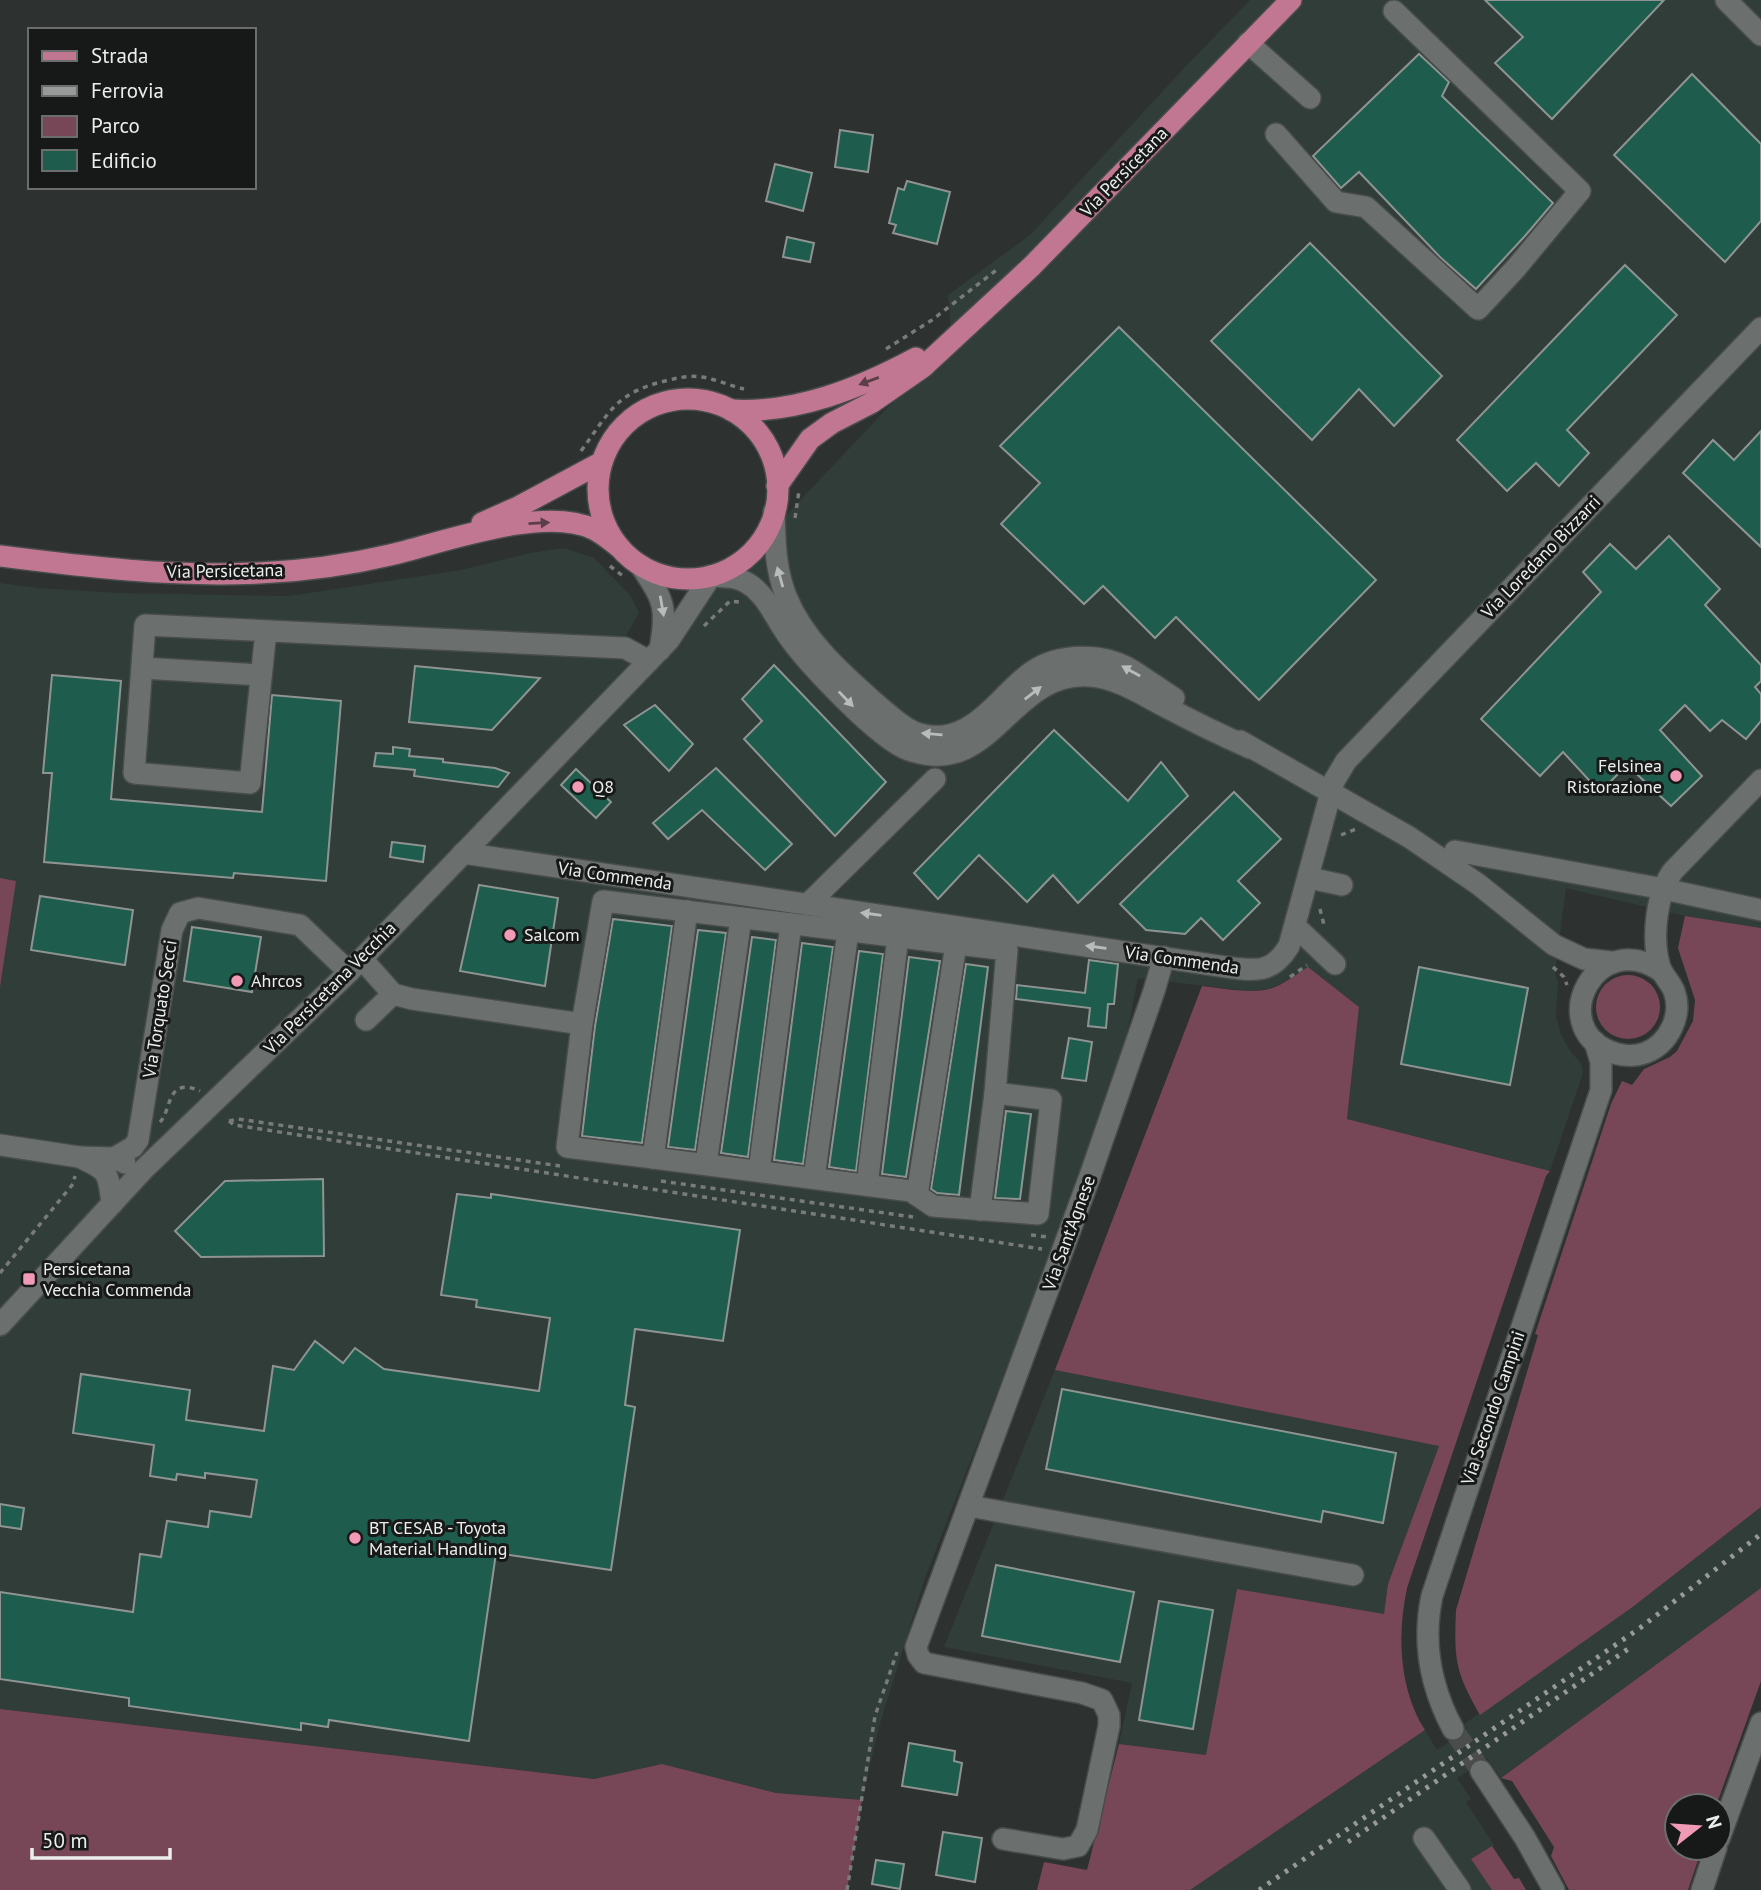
<svg xmlns="http://www.w3.org/2000/svg" width="1761" height="1890" font-family="'PT Sans',sans-serif">
<style>
.built{fill:#313d39}
.green{fill:#784757}
.building{fill:#1e5d4d;stroke:#8f9492;stroke-width:2}
.lines{fill:none;stroke-linecap:round;stroke-linejoin:round}
.minor-tunnel{stroke:#4a4d4c;stroke-width:21;stroke-dasharray:21 10;stroke-linecap:butt}
.minor-casing{stroke:#484c4b;stroke-width:24}
.major-casing{stroke:#484c4b;stroke-width:24}
.path{stroke:#787b7a;stroke-width:3.5;stroke-dasharray:5 5;stroke-linecap:butt}
.minor{stroke:#6b706e;stroke-width:21}
.major{stroke:#c17791;stroke-width:21}
.rail{stroke:#979a99;stroke-width:5;stroke-dasharray:3.5 7;stroke-linecap:butt}
.oneway{fill:#5b3f48}
.oneway2{fill:#b8bcba}
.poi-dot{fill:#f09ab6;stroke:#171918;stroke-width:2.5}
.labels{text-anchor:middle;stroke-width:6;stroke-linejoin:round;paint-order:stroke}
.street-label{font-size:18px;fill:#ebeeed;stroke:#171918}
.poi-label{font-size:18px;fill:#ebeeed;stroke:#171918;text-anchor:start}
</style>
<rect width="100%" height="100%" fill="#2d3130"/>
<g class="built">
<polygon points="1250,0 1761,0 1761,928 1685,916 1566,888 1555,972 1558,982 1556,1016 1561,1035 1571,1052 1581,1063 1583,1073 1550,1171 1347,1119 1359,1007 1309,968 1285,982 1268,989 1248,991 1138,978 1124,1050 1114,1081 1052,1251 925,1578 879,1727 862,1800 776,1793 662,1764 594,1779 0,1709 0,583 38,588 118,593 289,596 461,570 530,553 564,548 594,558 630,595 639,613 626,636 649,661 952,339 948,295 1030,235 1185,67"/>
<polygon points="1055,1370 1439,1446 1388,1584 1384,1614 1237,1589 1206,1755 1119,1744 1132,1683 944,1647"/>
<polygon points="1761,1507 1761,1588 1501,1778 1487,1758 1457,1778 1471,1799 1466,1802 1494,1845 1471,1859 1492,1890 1190,1890 1425,1730 1437,1750 1467,1730 1464,1724 1634,1606"/>
</g>
<g class="green">
<polygon points="0,878 16,881 0,987"/>
<path d="M1685,916L1761,928V1507L1634,1606L1480,1715C1455,1671 1454,1660 1456,1610L1538,1335L1535,1334L1611,1104L1622,1081L1632,1085L1644,1069L1670,1057L1677,1051L1693,1021L1695,1000L1678,948Z"/>
<path d="M1308,967L1359,1007L1347,1119L1550,1171L1546,1176L1407,1588C1397,1635 1399,1689 1425,1730L1190,1890H1037L1044,1862L1087,1870L1119,1744L1206,1755L1237,1589L1384,1614L1388,1584L1439,1446L1055,1370L1202,986C1223,988 1248,994 1269,989C1283,985 1296,975 1308,967Z"/>
<circle cx="1628" cy="1007" r="32"/>
<polygon points="1761,1588 1761,1681 1716,1806 1677,1806 1677,1848 1702,1848 1688,1890 1569,1890 1551,1856 1554,1847 1512,1781 1501,1778"/>
<polygon points="0,1709 594,1779 662,1764 776,1793 862,1800 847,1890 0,1890"/>
<polygon points="1492,1846 1514,1879 1519,1878 1526,1890 1492,1890 1471,1859"/>
</g>
<g class="building">
<polygon points="1485,0 1664,0 1552,119 1495,63 1523,37"/>
<polygon points="1419,54 1449,82 1442,96 1553,203 1524,237 1476,289 1441,258 1359,172 1341,188 1313,156"/>
<polygon points="1692,74 1761,144 1761,221 1725,262 1614,155"/>
<polygon points="840,130 873,135 868,172 835,167"/>
<polygon points="775,164 812,173 803,211 766,201"/>
<polygon points="907,181 950,192 937,244 893,233 896,225 889,223 898,188 904,190"/>
<polygon points="787,237 814,243 810,262 783,257"/>
<polygon points="1310,243 1442,376 1394,426 1359,389 1312,440 1211,341"/>
<polygon points="1625,265 1677,315 1567,430 1589,453 1559,486 1536,463 1507,491 1457,440"/>
<polygon points="1119,327 1376,580 1259,700 1176,617 1155,638 1103,586 1084,604 1001,524 1040,483 1000,446"/>
<polygon points="1761,431 1761,547 1683,473 1713,440 1734,460"/>
<polygon points="1669,536 1720,589 1705,605 1761,665 1761,681 1755,687 1761,694 1761,721 1746,739 1722,720 1710,731 1685,705 1660,730 1702,776 1671,806 1627,765 1600,792 1563,752 1540,776 1481,719 1601,592 1583,572 1610,544 1636,569"/>
<polygon points="774,665 886,782 835,836 744,739 762,721 742,699"/>
<polygon points="415,666 540,678 492,730 409,722"/>
<polygon points="52,675 121,681 111,799 262,812 272,695 341,701 326,881 234,873 233,878 44,862 52,773 43,773"/>
<polygon points="655,705 693,744 669,771 624,725"/>
<polygon points="1054,730 1128,801 1161,762 1188,796 1078,903 1053,875 1027,902 979,855 938,899 914,873"/>
<polygon points="393,747 410,749 409,756 443,759 443,762 495,768 509,773 498,787 414,776 415,770 374,766 376,753 393,754"/>
<polygon points="716,768 792,844 765,870 702,810 668,839 653,823"/>
<polygon points="576,769 611,802 596,818 561,785"/>
<polygon points="1234,792 1281,839 1238,881 1260,903 1223,940 1201,918 1185,934 1146,930 1120,904"/>
<polygon points="392,842 425,846 423,862 390,857"/>
<polygon points="479,885 558,898 545,986 460,971"/>
<polygon points="40,896 133,910 125,965 31,950"/>
<polygon points="613,919 672,926 642,1143 582,1136 595,1026"/>
<polygon points="192,927 261,937 252,992 184,981"/>
<polygon points="698,930 726,933 695,1150 668,1147"/>
<polygon points="752,937 776,940 748,1157 721,1153"/>
<polygon points="802,943 833,947 803,1164 774,1160"/>
<polygon points="859,951 883,954 856,1171 829,1167"/>
<polygon points="909,957 940,961 906,1177 882,1174"/>
<polygon points="1089,960 1118,964 1114,1004 1108,1004 1106,1028 1088,1026 1090,1008 1016,999 1017,985 1085,993"/>
<polygon points="966,964 988,967 959,1195 937,1193 931,1189"/>
<polygon points="1419,967 1528,988 1510,1085 1401,1064"/>
<polygon points="1069,1038 1092,1042 1086,1081 1062,1078"/>
<polygon points="1006,1111 1031,1114 1020,1199 995,1198"/>
<polygon points="323,1179 324,1256 201,1257 175,1231 225,1181"/>
<polygon points="457,1194 491,1198 491,1194 740,1230 723,1341 635,1329 625,1405 635,1407 611,1570 496,1553 469,1741 329,1720 328,1727 301,1723 301,1730 129,1706 129,1698 0,1679 0,1592 133,1612 140,1554 161,1557 167,1521 208,1527 210,1511 251,1517 257,1480 205,1473 205,1478 177,1474 176,1480 150,1476 154,1445 73,1433 81,1374 190,1390 186,1420 264,1431 273,1366 294,1370 315,1341 343,1363 355,1348 384,1369 539,1391 550,1318 476,1307 477,1300 441,1295"/>
<polygon points="1062,1389 1396,1453 1383,1523 1323,1511 1321,1522 1046,1469"/>
<polygon points="0,1504 24,1508 21,1529 0,1526"/>
<polygon points="996,1565 1134,1592 1120,1662 982,1636"/>
<polygon points="1159,1601 1213,1610 1193,1729 1139,1720"/>
<polygon points="909,1743 955,1751 954,1761 962,1763 957,1795 902,1786"/>
<polygon points="943,1832 982,1838 975,1882 936,1875"/>
<polygon points="876,1860 904,1864 900,1889 872,1884"/>
</g>
<g class="lines">
<polyline class="minor-tunnel" points="1453,1729 1481,1771"/>
<g class="minor-casing">
<g id="minor">
<polyline points="1726,0 1761,35"/>
<polyline points="1248,43 1310,98"/>
<polyline points="1276,134 1336,202 1366,207 1478,309 1516,268 1580,191 1394,11"/>
<path d="M774,512C775,541 775,568 786,596C803,639 840,672 874,702C886,712 898,724 912,731C921,735 934,737 944,736C967,733 985,716 1001,700C1011,690 1021,679 1033,671C1060,653 1102,653 1130,669C1145,678 1159,689 1174,698"/>
<path d="M641,566C665,602 667,607 660,650"/>
<polyline points="266,631 250,783 134,773 145,625 625,648 649,661"/>
<polyline points="142,668 261,675"/>
<polyline points="1240,741 1409,837 1478,884 1554,945 1584,959 1611,962"/>
<polyline points="1455,851 1664,889 1761,910"/>
<path d="M463,853L1226,967C1255,971 1272,974 1289,946L1334,781L1346,761L1761,328"/>
<polyline points="1309,878 1342,885"/>
<polyline points="808,904 935,779"/>
<polyline points="1295,926 1335,964"/>
<polyline points="362,959 393,994 366,1020"/>
<path d="M1661,971C1596,927 1547,1025 1609,1051C1620,1056 1634,1057 1645,1053C1669,1044 1683,1015 1674,991C1670,981 1661,974 1659,964C1652,937 1656,894 1673,871L1761,780"/>
<polyline points="393,994 412,999 582,1024 567,1147 911,1191 933,1206 1038,1214 1051,1100 995,1093 1007,950 603,901 582,1024"/>
<polyline points="0,1145 79,1157"/>
<polyline points="114,1158 133,1147 138,1140 172,930 180,913 198,908 300,925 349,972"/>
<polyline points="653,1158 687,911"/>
<polyline points="706,1164 741,918"/>
<polyline points="759,1171 791,924"/>
<polyline points="814,1178 848,931"/>
<polyline points="867,1185 898,937"/>
<polyline points="917,1195 956,944"/>
<path d="M112,1204C108,1171 109,1171 79,1157L114,1158L125,1163"/>
<polyline points="980,1210 995,1093"/>
<path d="M0,1325L144,1169L349,972L669,640L711,576C724,577 736,576 747,583C765,593 775,617 786,633C805,661 879,740 909,750C994,780 1009,670 1090,676C1117,678 1141,694 1164,706C1192,721 1221,735 1250,748"/>
<polyline points="969,1506 1353,1575"/>
<path d="M1453,1729C1430,1686 1422,1643 1432,1596L1601,1090V1062L1595,1042"/>
<polyline points="1481,1771 1525,1838 1554,1890"/>
<polyline points="1424,1838 1460,1890"/>
<polyline points="1003,1839 1063,1849 1078,1846 1087,1830 1109,1726 1109,1715 1102,1700 1082,1693 924,1663 918,1655 916,1647 1090,1176 1154,991 1164,957"/>
<polyline points="1719,1839 1761,1723"/>
<polyline points="1702,1890 1716,1848"/>
</g>
</g>
<g class="major-casing">
<g id="major">
<circle cx="688" cy="489" r="90"/>
<path d="M731,410C796,414 860,388 916,358"/>
<polyline points="777,486 810,439 832,423 871,403 923,367 1032,266 1291,0"/>
<polyline points="482,523 518,507 602,462"/>
<path d="M0,556C86,567 172,577 259,573C303,571 348,565 390,555C442,543 543,505 593,529C602,533 611,541 619,547"/>
</g>
</g>
<g class="path">
<polyline points="886,349 932,320 999,268"/>
<path d="M581,451C609,413 615,393 665,381C677,378 689,375 702,377C716,379 730,386 744,389"/>
<polyline points="795,518 799,491"/>
<polyline points="610,566 623,576"/>
<polyline points="704,626 730,601 739,602"/>
<polyline points="1341,835 1356,829"/>
<polyline points="1320,909 1324,925"/>
<polyline points="1553,967 1564,977 1567,985"/>
<polyline points="1290,977 1307,965"/>
<polyline points="229,1121 238,1119 560,1166"/>
<polyline points="229,1121 234,1125 1042,1249"/>
<path d="M160,1122C172,1110 166,1076 200,1091"/>
<polyline points="661,1181 913,1217"/>
<polyline points="1031,1235 1048,1237"/>
<polyline points="0,1273 73,1184 75,1176"/>
<polyline points="847,1890 875,1716 897,1652"/>
</g>
<use href="#minor" class="minor"/>
<use href="#major" class="major"/>
<g class="rail">
<polyline points="1348,1842 1631,1647"/>
<polyline points="1259,1890 1640,1628 1761,1534"/>
</g>
</g>
<defs><path id="oneway-solid" d="M-6-.8H1V-3.2L6.5 0L1 3.2V.8H-6Z" transform="scale(1.75)"/></defs>
<g class="oneway">
<use href="#oneway-solid" transform="translate(869 381) rotate(160)"/>
<use href="#oneway-solid" transform="translate(539 523) rotate(-3)"/>
</g>
<g class="oneway2">
<use href="#oneway-solid" transform="translate(780 577) rotate(-106)"/>
<use href="#oneway-solid" transform="translate(662 606) rotate(80)"/>
<use href="#oneway-solid" transform="translate(1131 671) rotate(-151)"/>
<use href="#oneway-solid" transform="translate(1033 693) rotate(-38)"/>
<use href="#oneway-solid" transform="translate(846 699) rotate(46)"/>
<use href="#oneway-solid" transform="translate(932 734) rotate(-175)"/>
<use href="#oneway-solid" transform="translate(871 914) rotate(-172)"/>
<use href="#oneway-solid" transform="translate(1096 947) rotate(-172)"/>
</g>
<g class="poi-dot">
<circle cx="1676" cy="776" r="7"/>
<circle cx="578" cy="787" r="7"/>
<circle cx="510" cy="935" r="7"/>
<circle cx="237" cy="981" r="7"/>
<rect x="22" y="1272" width="14" height="14" rx="3.5"/>
<circle cx="355" cy="1538" r="7"/>
</g>
<g class="labels">
<g class="street-label">
<text transform="translate(1124 172) rotate(-46)" y="6">Via Persicetana</text>
<text transform="translate(1541 557) rotate(-46)" y="6">Via Loredano Bizzarri</text>
<text transform="translate(225 571) rotate(-1)" y="6">Via Persicetana</text>
<text transform="translate(615 876) rotate(8)" y="6">Via Commenda</text>
<text transform="translate(1182 960) rotate(8)" y="6">Via Commenda</text>
<text transform="translate(330 988) rotate(-45)" y="6">Via Persicetana Vecchia</text>
<text transform="translate(160 1009) rotate(-81)" y="6">Via Torquato Secci</text>
<text transform="translate(1069 1233) rotate(-70)" y="6">Via Sant'Agnese</text>
<text transform="translate(1493 1408) rotate(-71)" y="6">Via Secondo Campini</text>
</g>
<g class="poi-label">
<text x="1662" y="772" text-anchor="end">Felsinea<tspan x="1662" dy="21">Ristorazione</tspan></text>
<text x="592" y="793">Q8</text>
<text x="524" y="941">Salcom</text>
<text x="251" y="987">Ahrcos</text>
<text x="43" y="1275">Persicetana<tspan x="43" dy="21">Vecchia Commenda</tspan></text>
<text x="369" y="1534">BT CESAB - Toyota<tspan x="369" dy="21">Material Handling</tspan></text>
</g>
</g>
<rect x="28" y="28" width="228" height="161" fill="#171918" stroke="#6c6e6d" stroke-width="2"/>
<rect x="42" y="51" width="35" height="10" fill="#c17791" stroke="#6c6e6d" stroke-width="2"/>
<text x="91" y="63" font-size="21" fill="#ebeeed">Strada</text>
<rect x="42" y="86" width="35" height="10" fill="#979a99" stroke="#6c6e6d" stroke-width="2"/>
<text x="91" y="98" font-size="21" fill="#ebeeed">Ferrovia</text>
<rect x="42" y="116" width="35" height="21" fill="#784757" stroke="#6c6e6d" stroke-width="2"/>
<text x="91" y="133" font-size="21" fill="#ebeeed">Parco</text>
<rect x="42" y="150" width="35" height="21" fill="#1e5d4d" stroke="#6c6e6d" stroke-width="2"/>
<text x="91" y="168" font-size="21" fill="#ebeeed">Edificio</text>
<g transform="translate(1698 1827) rotate(73)"><circle r="33" fill="#171918" stroke="#6c6e6d" stroke-width="2"/>
<path d="M0-5L12 26L0 18L-12 26Z" fill="#f09ab6"/>
<text y="-10" font-size="19" font-weight="bold" text-anchor="middle" fill="#ebeeed">N</text>
</g>
<path d="M32 1848v10h138v-10" fill="none" stroke="#ebeeed" stroke-width="3.5"/>
<text x="42" y="1848" font-size="21" fill="#ebeeed" stroke="#171918" stroke-width="5" paint-order="stroke">50 m</text>
</svg>
